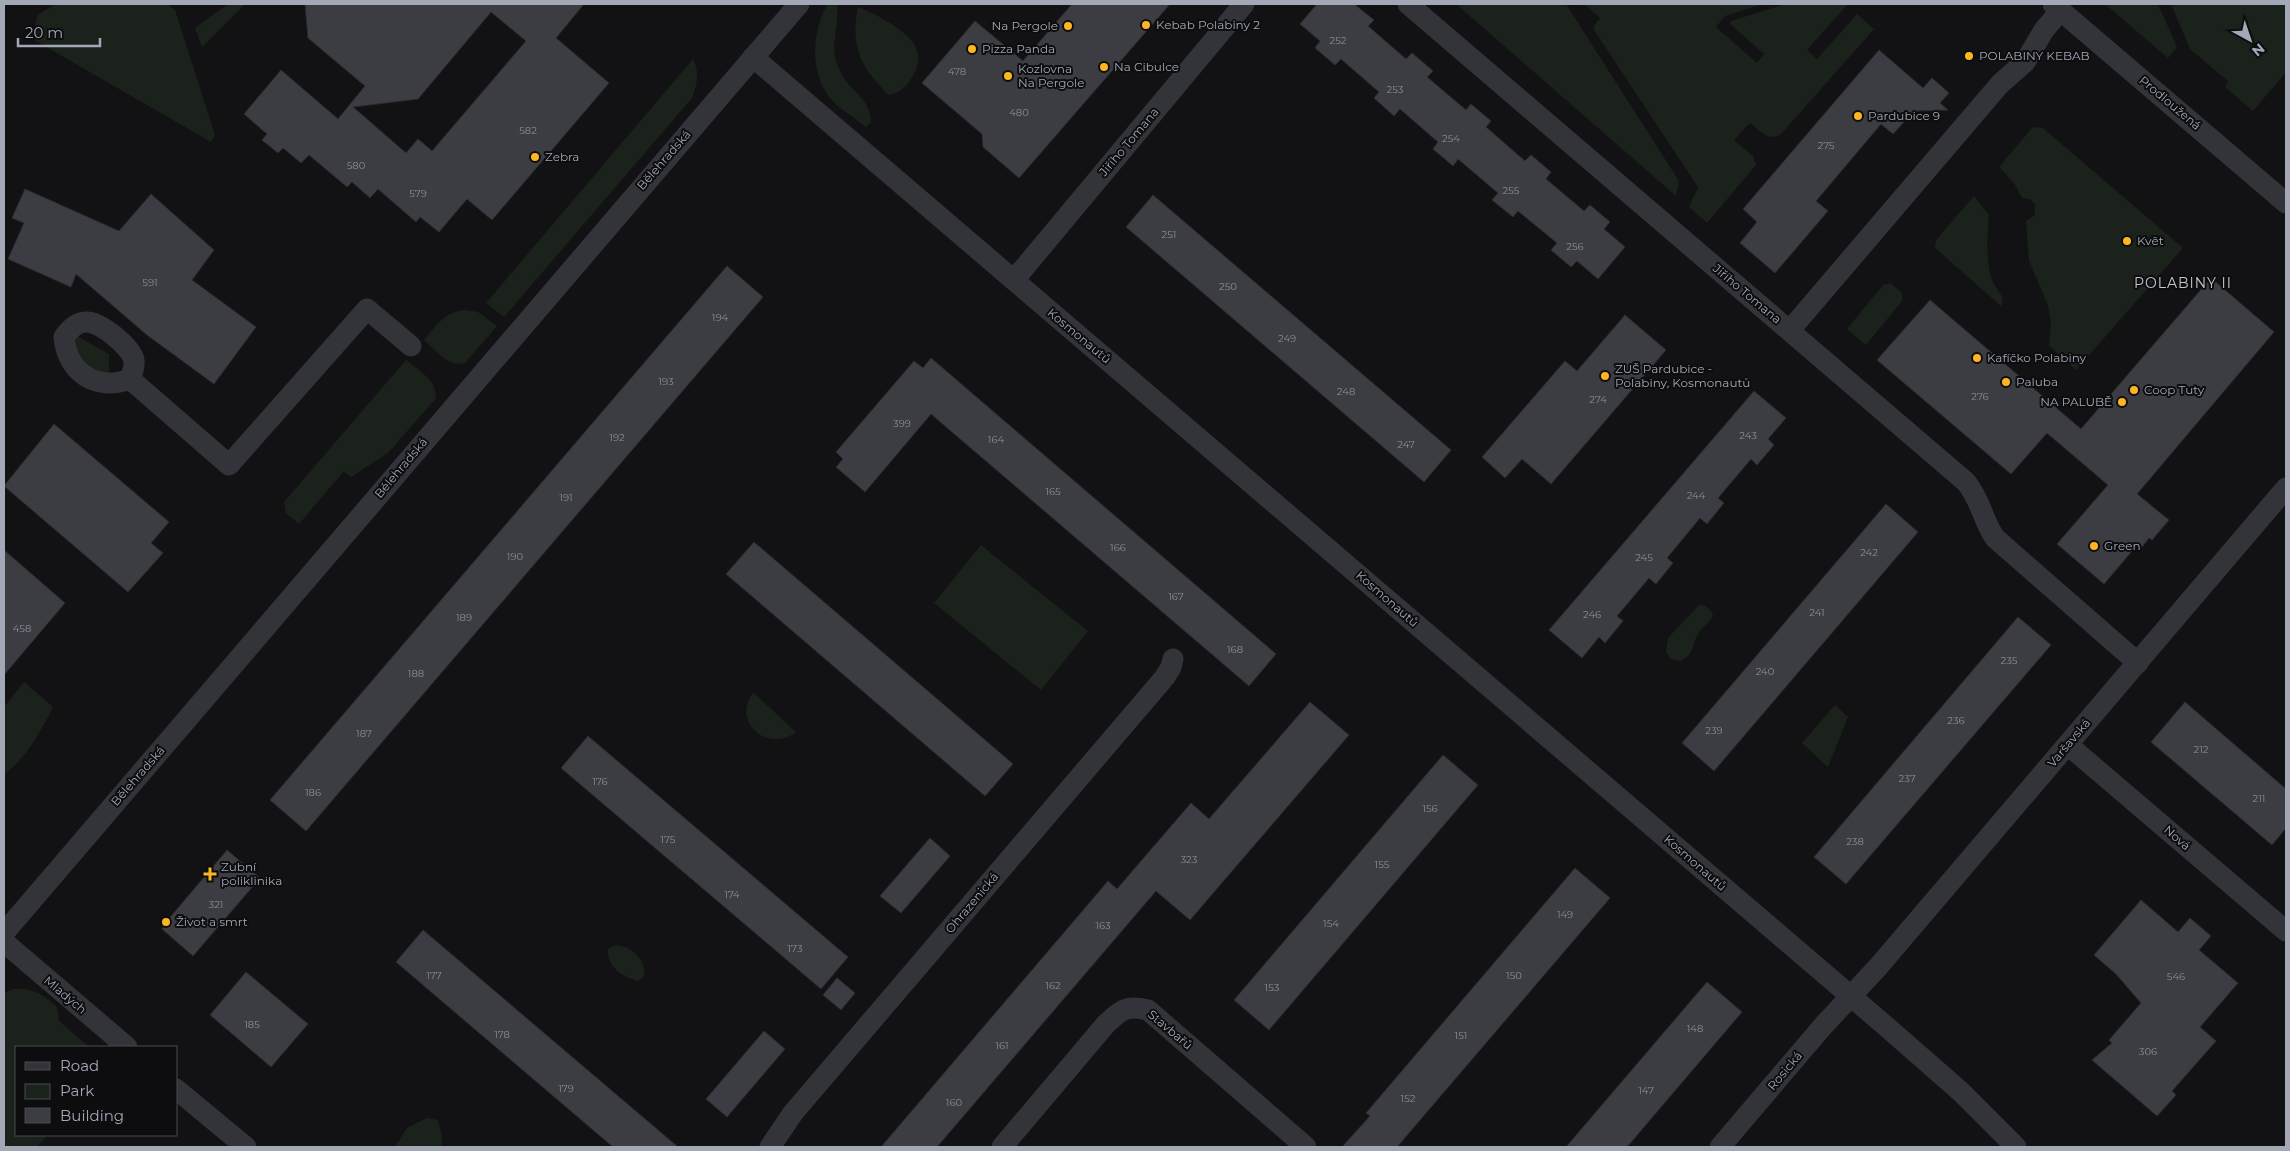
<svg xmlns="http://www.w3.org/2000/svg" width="2290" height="1151" font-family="Montserrat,sans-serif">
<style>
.green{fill:#1a221b}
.building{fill:#3c3d42;stroke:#2c2c30;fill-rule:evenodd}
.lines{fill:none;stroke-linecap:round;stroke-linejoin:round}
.street{stroke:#333439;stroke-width:21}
.poi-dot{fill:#fdb621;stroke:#0d0d0f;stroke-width:2}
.labels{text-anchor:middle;stroke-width:4;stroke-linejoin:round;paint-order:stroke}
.number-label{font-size:10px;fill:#898d99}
.poi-label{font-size:12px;fill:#a3a8b6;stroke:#0d0d0f;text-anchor:start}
.street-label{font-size:12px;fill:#a3a8b6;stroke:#0d0d0f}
.neighbourhood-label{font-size:14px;letter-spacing:1px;fill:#c4c7d1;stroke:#0d0d0f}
</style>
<rect width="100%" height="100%" fill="#121214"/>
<g class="green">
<polygon points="55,4 168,4 175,10 215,135 211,142 31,38 38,15"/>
<polygon points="228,4 245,4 202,47 195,28"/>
<path d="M828,4H837C840,28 827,48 841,73C851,93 870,97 871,122L866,127C855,118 839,109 830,98C810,73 811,30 828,4Z"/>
<polygon points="1456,4 1566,4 1679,181 1676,196"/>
<path d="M1584,4H1763L1725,16L1716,27L1757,63L1764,54L1730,24L1731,21L1786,4H1845L1847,5L1807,50L1817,59L1857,14L1874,29L1782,133C1769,143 1761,131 1750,123L1734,140L1753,156L1756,165L1707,223L1689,207L1698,187L1594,30V26L1600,18Z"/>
<polygon points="2105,4 2158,4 2177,47 2168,58"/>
<polygon points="2171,4 2286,4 2286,72 2253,111 2225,87 2228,81 2190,49"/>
<path d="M858,7C876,14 915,33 918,54C920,62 916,70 912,77C908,86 899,93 889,95C861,68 850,47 858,7Z"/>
<path d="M693,59C700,71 697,86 692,98L504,317L486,303Z"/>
<polygon points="2037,127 2043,128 2183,248 2076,370 2049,346 2051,325 2048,305 2029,261 2026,221 2035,215 2035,204 2030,199 2022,198 2014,183 1999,167 2032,128"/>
<path d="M1974,196L1989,215C1987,234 1985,269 1995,286C1998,290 2001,294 2003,299L2001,306L1935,248L1936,240Z"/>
<polygon points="1890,283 1902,293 1902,301 1866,345 1847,329 1883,285"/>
<path d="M466,310L478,312L497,326L465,363C448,368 436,350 424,340C437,325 445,311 466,310Z"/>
<path d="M77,336L109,354V373C89,372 82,361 74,344Z"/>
<path d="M406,360C418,370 437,380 436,398L388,453L351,477L344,471L299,524L286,513L284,502Z"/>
<polygon points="981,545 1088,631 1041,690 934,603"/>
<path d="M1699,605C1706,605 1710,608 1713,615C1710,623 1705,624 1700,631C1691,642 1696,655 1680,661L1671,659L1666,652L1668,638Z"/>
<path d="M24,682L53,707C40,732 27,758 4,774V707Z"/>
<path d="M753,693H754L796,732C767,754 731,721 753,693Z"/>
<polygon points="1835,705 1848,717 1828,767 1802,743"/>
<path d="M615,945C631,945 646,960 644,976L638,981C623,977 606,967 608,949Z"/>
<path d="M13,989C32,987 44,995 57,1007L59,1021L89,1047H16V1135H48L37,1147H4V993Z"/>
<polygon points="427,1118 438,1120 442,1137 441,1147 395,1147 407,1128"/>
</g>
<g class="building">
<path d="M305,4H584L556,38L609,83L492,220L467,199L439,232L420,217L416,222L378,189L370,198L352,182L347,187L309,155L301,163L283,148L278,153L262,140L267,134L244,114L281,70L338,119L365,86L308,38ZM491,12L526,41L432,151L418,139L406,153L353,107L418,99Z"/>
<polygon points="1072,4 1170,4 1019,178 983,147 982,134 922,83 975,21 1023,61"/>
<polygon points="1317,4 1354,4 1374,20 1368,26 1406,59 1412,53 1433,71 1427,77 1466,110 1471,104 1491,121 1486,127 1525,161 1531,155 1551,172 1546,179 1584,211 1590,205 1610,222 1604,229 1625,247 1598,279 1577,261 1571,267 1551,250 1557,243 1518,211 1513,217 1492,200 1498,193 1458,159 1453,166 1433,149 1438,142 1400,109 1394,116 1374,98 1379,92 1341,59 1335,65 1315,48 1320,41 1300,24"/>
<polygon points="1879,50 1923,88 1932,78 1949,93 1940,103 1948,110 1914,111 1893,134 1881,124 1816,201 1828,211 1775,273 1740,243 1757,222 1743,209"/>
<polygon points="25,189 119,231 151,194 214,250 192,280 256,327 214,384 147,335 76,274 71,287 8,259 24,223 12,218"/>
<polygon points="1153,195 1451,450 1424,482 1126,227"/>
<polygon points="727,266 763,297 306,831 270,800"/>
<polygon points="2211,278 2274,332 2137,494 2169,520 2152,540 2149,538 2142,547 2138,544 2104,584 2057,544 2108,485 2047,433 2011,474 1877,360 1930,300 2081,429"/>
<polygon points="1625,315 1666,350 1551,484 1522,459 1505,478 1482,457 1565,361 1577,371"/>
<polygon points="931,358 1276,654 1249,686 931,414 865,492 836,467 843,459 836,452 914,361 923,368"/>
<polygon points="1754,391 1786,418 1768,439 1774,445 1757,465 1751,459 1718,498 1724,503 1707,524 1700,518 1667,558 1673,563 1656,584 1649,578 1617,616 1623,621 1605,643 1599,637 1582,658 1549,630"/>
<polygon points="54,424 169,522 151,543 163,553 128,592 4,486"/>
<polygon points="1886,504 1918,532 1714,771 1682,743"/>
<polygon points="754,542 1013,764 985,796 726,574"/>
<polygon points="4,550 65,603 4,675"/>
<polygon points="2018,617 2051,645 1846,884 1814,857"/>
<polygon points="1310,702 1349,735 1190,920 1156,891 937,1147 881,1147 1108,881 1117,889 1191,803 1209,819"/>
<polygon points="2185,702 2286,789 2286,828 2272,845 2151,742"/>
<polygon points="588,736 848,957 821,989 561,768"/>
<polygon points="1443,755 1478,785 1269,1030 1234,1000"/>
<polygon points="930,838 950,856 901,913 880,896"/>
<polygon points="227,850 260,878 193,956 162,929 167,921"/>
<polygon points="1575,868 1610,898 1397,1147 1342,1147 1370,1116 1366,1113"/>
<polygon points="2141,900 2178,932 2190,918 2211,936 2199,950 2238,983 2200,1027 2216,1041 2172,1091 2176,1095 2157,1116 2092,1060 2112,1043 2109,1040 2141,1003 2116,974 2094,955"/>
<polygon points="423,930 678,1147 613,1147 396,962"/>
<polygon points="246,972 308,1024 271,1067 210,1015"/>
<polygon points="837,978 855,993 841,1010 823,995"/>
<polygon points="1707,982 1742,1012 1627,1147 1566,1147"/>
<polygon points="764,1031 785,1049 727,1117 706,1099"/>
</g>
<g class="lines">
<g class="street">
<path d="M1408,4L1966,482C1982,502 1982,519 1995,538L2138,663"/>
<polyline points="2053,4 2286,203"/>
<polyline points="753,57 1888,1028 1960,1091 2016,1147"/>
<polyline points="1014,280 1244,4"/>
<polyline points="1790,330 2000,84 2025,62 2044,30 2061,10"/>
<path d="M130,379C132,373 135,368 134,360C131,347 100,321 86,322C77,322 69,330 64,337C67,372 96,392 130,379L229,465L367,309L411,346"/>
<polyline points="2068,745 2286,931"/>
<polyline points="4,933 799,4"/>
<polyline points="4,942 127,1047"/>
<polyline points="176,1089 246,1147"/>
<polyline points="770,1147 793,1113 1165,677 1171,667 1173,659"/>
<path d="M1002,1147L1106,1024C1122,1009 1126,1005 1148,1010L1306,1147"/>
<polyline points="1720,1147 1823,1026 1878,967 2286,488"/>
</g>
</g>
<g class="poi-dot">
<circle cx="1146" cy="25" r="5"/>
<circle cx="1068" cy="26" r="5"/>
<circle cx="972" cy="49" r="5"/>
<circle cx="1969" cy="56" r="5"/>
<circle cx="1104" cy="67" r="5"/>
<circle cx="1008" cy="76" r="5"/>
<circle cx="1858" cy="116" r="5"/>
<circle cx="535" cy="157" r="5"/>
<circle cx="2127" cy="241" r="5"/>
<circle cx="1977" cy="358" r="5"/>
<circle cx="1605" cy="376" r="5"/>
<circle cx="2006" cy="382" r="5"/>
<circle cx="2134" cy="390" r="5"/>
<circle cx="2122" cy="402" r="5"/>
<circle cx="2094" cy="546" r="5"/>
<path d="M207.5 866.5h5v5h5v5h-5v5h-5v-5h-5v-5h5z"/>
<circle cx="166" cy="922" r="5"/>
</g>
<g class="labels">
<g class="number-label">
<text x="1338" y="44">252</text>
<text x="957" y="75">478</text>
<text x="1395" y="93">253</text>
<text x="1019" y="116">480</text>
<text x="528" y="134">582</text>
<text x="1451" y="142">254</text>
<text x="1826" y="149">275</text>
<text x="356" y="169">580</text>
<text x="1511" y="194">255</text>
<text x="418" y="197">579</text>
<text x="1169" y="238">251</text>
<text x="1575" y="250">256</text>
<text x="150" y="286">591</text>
<text x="1228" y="290">250</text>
<text x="720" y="321">194</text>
<text x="1287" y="342">249</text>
<text x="666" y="385">193</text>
<text x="1346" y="395">248</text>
<text x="1980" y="400">276</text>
<text x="1598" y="403">274</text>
<text x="902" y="427">399</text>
<text x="1748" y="439">243</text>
<text x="617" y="441">192</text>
<text x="996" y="443">164</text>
<text x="1406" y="448">247</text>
<text x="1053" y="495">165</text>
<text x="1696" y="499">244</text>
<text x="566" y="501">191</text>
<text x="1118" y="551">166</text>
<text x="1869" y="556">242</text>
<text x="515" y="560">190</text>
<text x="1644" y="561">245</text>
<text x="1176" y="600">167</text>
<text x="1817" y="616">241</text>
<text x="1592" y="618">246</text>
<text x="464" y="621">189</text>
<text x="22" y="632">458</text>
<text x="1235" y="653">168</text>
<text x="2009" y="664">235</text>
<text x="1765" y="675">240</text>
<text x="416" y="677">188</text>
<text x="1956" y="724">236</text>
<text x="1714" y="734">239</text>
<text x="364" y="737">187</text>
<text x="2201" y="753">212</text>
<text x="1907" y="782">237</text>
<text x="600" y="785">176</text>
<text x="313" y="796">186</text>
<text x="2259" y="802">211</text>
<text x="1430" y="812">156</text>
<text x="668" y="843">175</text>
<text x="1855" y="845">238</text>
<text x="1189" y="863">323</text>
<text x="1382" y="868">155</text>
<text x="732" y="898">174</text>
<text x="216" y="908">321</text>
<text x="1565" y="918">149</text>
<text x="1331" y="927">154</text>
<text x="1103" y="929">163</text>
<text x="795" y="952">173</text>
<text x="434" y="979">177</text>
<text x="1514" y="979">150</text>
<text x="2176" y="980">546</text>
<text x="1053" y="989">162</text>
<text x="1272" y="991">153</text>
<text x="252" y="1028">185</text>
<text x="1695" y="1032">148</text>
<text x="502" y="1038">178</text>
<text x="1461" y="1039">151</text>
<text x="1002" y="1049">161</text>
<text x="2148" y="1055">306</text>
<text x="566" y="1092">179</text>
<text x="1646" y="1094">147</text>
<text x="1408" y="1102">152</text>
<text x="954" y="1106">160</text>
</g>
<g class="poi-label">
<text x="1156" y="29">Kebab Polabiny 2</text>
<text x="1058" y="30" text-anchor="end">Na Pergole</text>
<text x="982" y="53">Pizza Panda</text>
<text x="1979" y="60">POLABINY KEBAB</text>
<text x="1114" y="71">Na Cibulce</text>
<text x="1018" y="73">Kozlovna<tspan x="1018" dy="14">Na Pergole</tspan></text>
<text x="1868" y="120">Pardubice 9</text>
<text x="545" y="161">Zebra</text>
<text x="2137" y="245">Květ</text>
<text x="1987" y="362">Kafíčko Polabiny</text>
<text x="1615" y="373">ZUŠ Pardubice -<tspan x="1615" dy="14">Polabiny, Kosmonautů</tspan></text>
<text x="2016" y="386">Paluba</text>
<text x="2144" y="394">Coop Tuty</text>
<text x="2112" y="406" text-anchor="end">NA PALUBĚ</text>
<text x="2104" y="550">Green</text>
<text x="221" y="871">Zubní<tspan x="221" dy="14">poliklinika</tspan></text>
<text x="176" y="926">Život a smrt</text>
</g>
<g class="street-label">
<text transform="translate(2170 103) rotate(40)" y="4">Prodloužená</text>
<text transform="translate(1129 142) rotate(-50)" y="4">Jiřího Tomana</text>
<text transform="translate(664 160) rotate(-49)" y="4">Bělehradská</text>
<text transform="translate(1747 294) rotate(40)" y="4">Jiřího Tomana</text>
<text transform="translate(1079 336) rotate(40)" y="4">Kosmonautů</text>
<text transform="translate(401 468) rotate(-50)" y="4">Bělehradská</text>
<text transform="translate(1387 599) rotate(41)" y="4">Kosmonautů</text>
<text transform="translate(2069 743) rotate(-50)" y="4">Varšavská</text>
<text transform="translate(138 776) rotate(-49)" y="4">Bělehradská</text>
<text transform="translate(2177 838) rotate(41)" y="4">Nová</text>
<text transform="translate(1695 863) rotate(41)" y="4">Kosmonautů</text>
<text transform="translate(972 903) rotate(-50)" y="4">Ohrazenická</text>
<text transform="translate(65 995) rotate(40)" y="4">Mladých</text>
<text transform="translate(1170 1030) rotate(40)" y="4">Stavbařů</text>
<text transform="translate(1785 1071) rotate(-50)" y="4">Rosická</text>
</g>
<g class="neighbourhood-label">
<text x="2183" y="288">POLABINY II</text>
</g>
</g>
<rect width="2290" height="1151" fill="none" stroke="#a3a8b6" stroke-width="10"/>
<rect x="15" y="1046" width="162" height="90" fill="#0d0d0f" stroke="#494b52"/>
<rect x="25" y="1062" width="25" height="8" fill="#333439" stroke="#494b52"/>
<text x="60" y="1071" font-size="15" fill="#a3a8b6">Road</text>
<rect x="25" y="1084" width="25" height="15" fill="#1a221b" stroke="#494b52"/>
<text x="60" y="1096" font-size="15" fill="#a3a8b6">Park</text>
<rect x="25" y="1108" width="25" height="15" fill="#3c3d42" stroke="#494b52"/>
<text x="60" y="1121" font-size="15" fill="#a3a8b6">Building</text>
<g transform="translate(2250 40) rotate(140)" stroke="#0d0d0f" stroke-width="4" paint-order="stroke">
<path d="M0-4L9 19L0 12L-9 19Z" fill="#a3a8b6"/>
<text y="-8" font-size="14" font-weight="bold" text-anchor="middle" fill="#a3a8b6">N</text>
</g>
<path d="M18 38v8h82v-8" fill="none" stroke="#a3a8b6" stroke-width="2.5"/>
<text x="25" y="38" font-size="15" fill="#a3a8b6" stroke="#0d0d0f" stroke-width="4" paint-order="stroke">20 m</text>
</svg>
